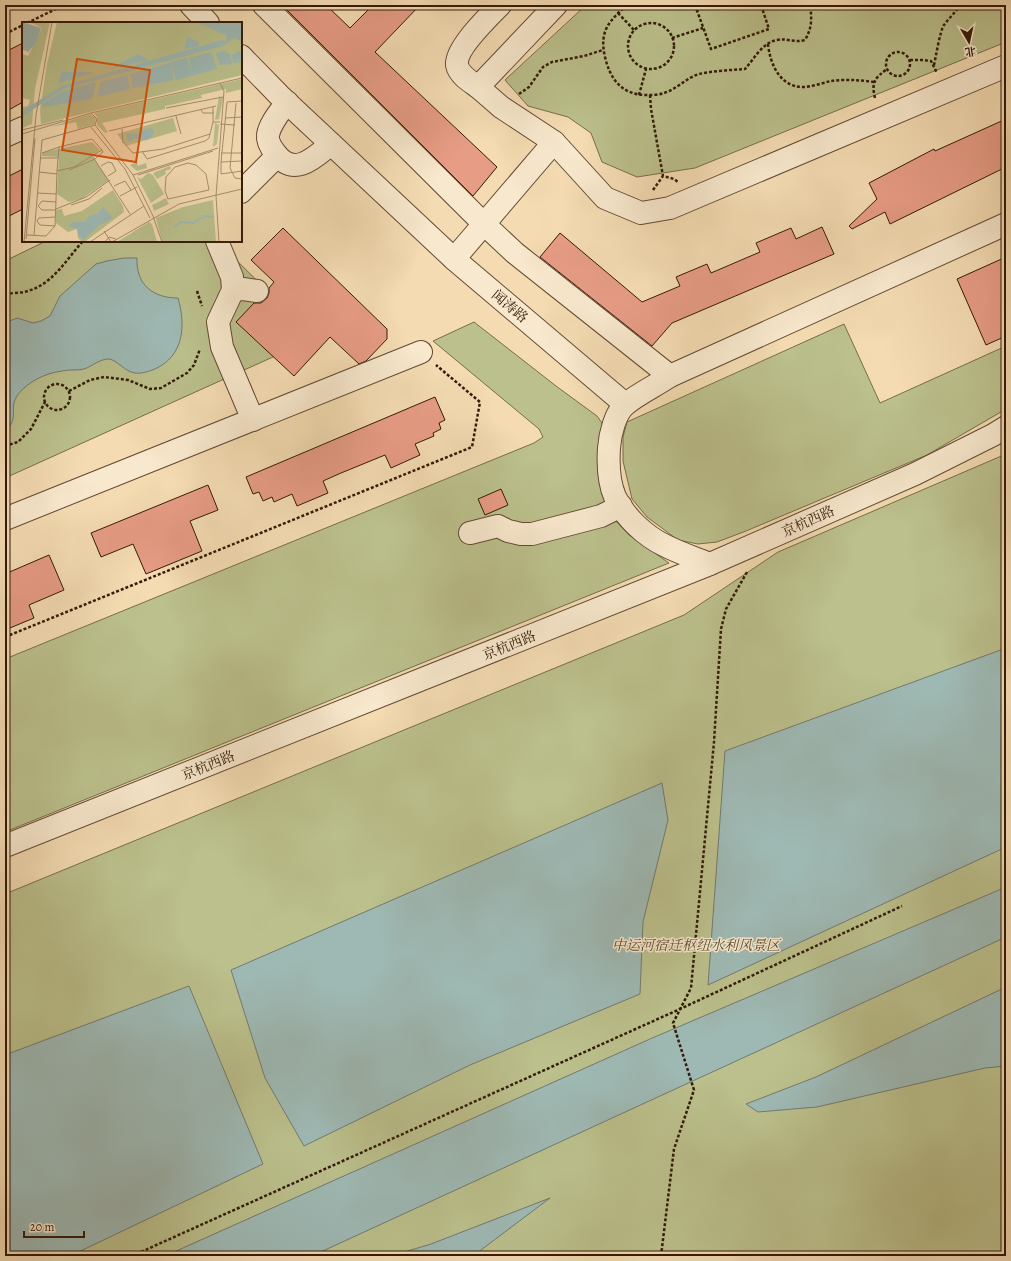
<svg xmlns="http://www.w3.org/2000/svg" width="1011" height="1261" font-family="Alegreya,'Noto Serif SC',serif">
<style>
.green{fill:#bbc08c;stroke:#776d4a}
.water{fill:#9eb9b4;stroke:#737970}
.building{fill:#e79c85;stroke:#331a09}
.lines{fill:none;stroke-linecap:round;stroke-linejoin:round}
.minor-casing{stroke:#634a33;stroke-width:24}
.path{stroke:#331a09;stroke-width:2.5;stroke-dasharray:3 2;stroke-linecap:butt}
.minor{stroke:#f8e8cd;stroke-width:22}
.labels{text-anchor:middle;stroke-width:3;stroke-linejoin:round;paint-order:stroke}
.street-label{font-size:14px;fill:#331a09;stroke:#f8e8cd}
.park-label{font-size:14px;font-style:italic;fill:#5c4c30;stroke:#f8e8cd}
.inset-river{fill:none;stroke:#9eb9b4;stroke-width:2}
.inset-road{fill:none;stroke:#a78e6e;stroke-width:1}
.view{fill:#d6530c;fill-opacity:0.15;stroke:#d6530c;stroke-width:2}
.inset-edge{fill:none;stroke:#331a09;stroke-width:2}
</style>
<rect width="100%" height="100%" fill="#f4dbb2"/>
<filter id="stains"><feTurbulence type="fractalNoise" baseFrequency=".005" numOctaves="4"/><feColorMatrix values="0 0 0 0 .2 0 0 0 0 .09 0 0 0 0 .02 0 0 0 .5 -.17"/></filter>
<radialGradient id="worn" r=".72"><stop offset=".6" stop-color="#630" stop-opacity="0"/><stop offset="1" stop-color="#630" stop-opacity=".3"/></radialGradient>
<g class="green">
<polygon points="586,5 1006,5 1006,42 695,168 637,177 602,162 591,133 568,117 528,106 505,80"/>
<polygon points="46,241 217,241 315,338 5,478 5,261"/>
<polygon points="474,322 556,386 597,416 602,423 604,430 613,518 629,535 669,563 5,832 5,659 534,443 543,437 539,429 433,341"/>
<polygon points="844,324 880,403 1006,346 1006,409 927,455 746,531 717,542 698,544 678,540 647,517 632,499 623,461 623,437 627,422"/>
<polygon points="1006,454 1006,1256 5,1256 5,894 684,615 778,552"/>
</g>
<g class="water">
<path d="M124,258H137C136,285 153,298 178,298C186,325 184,356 155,369C150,371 141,374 135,373C125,372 117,360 109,359C99,359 93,366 84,369C77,371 69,369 62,371C54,372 44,375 37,379C28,384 16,393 14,403C12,415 17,421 5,430V323L17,318L33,323L41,321L50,316L60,296L96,264L107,261Z"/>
<polygon points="1006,648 1006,847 708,985 725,751"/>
<polygon points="662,783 668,820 643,922 640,994 470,1065 304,1146 265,1078 231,970"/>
<polygon points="1006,887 1006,937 312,1256 165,1256 650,1039"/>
<polygon points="189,986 263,1164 70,1256 5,1256 5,1055"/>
<polygon points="1006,987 1006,1066 985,1068 817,1107 758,1112 746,1104 816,1077"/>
<polygon points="550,1198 473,1256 391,1256 431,1244"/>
</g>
<g class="building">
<polygon points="282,5 326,5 350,28 373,5 420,5 375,52 497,167 473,196"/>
<polygon points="23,43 23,102 5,112 5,52"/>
<polygon points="1006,119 1006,167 890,224 885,212 852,229 849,226 877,199 869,183 934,149 935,151"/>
<polygon points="23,169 23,209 5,218 5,178"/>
<polygon points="822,227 834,254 672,323 652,346 540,257 560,233 642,302 680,286 676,277 707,264 711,273 760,252 756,243 791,228 796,239"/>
<polygon points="283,228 387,329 387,339 366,361 359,364 330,337 294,376 236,322 254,303 261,303 267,298 269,293 269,288 274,282 251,260"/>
<polygon points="1006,257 1006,336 986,345 957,279"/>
<polygon points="435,397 445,420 439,423 441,429 433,433 434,436 415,444 420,455 391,468 385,455 341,473 323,481 328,493 297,506 292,494 274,502 272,497 263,501 259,492 253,494 246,477"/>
<polygon points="208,485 218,510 190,521 202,551 146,574 133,544 101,557 91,533"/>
<polygon points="501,489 508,505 485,515 478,499"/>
<polygon points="49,555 64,590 29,605 34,618 5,630 5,574"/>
</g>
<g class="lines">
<g class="minor-casing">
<g id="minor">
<polyline points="191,5 208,23"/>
<polyline points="264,5 484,224 515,253 670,376"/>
<polyline points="556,5 478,87 501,107 554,142 605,198 641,213 670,208 1006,66"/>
<polyline points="241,56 280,96 454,259 625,404"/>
<path d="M478,87C471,82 459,75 457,65C455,49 489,16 500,5"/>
<path d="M287,102C280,112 270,123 268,135C267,142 272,149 276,154C295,178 315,157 331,144"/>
<polyline points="5,136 23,128"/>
<polyline points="241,192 277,156"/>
<polyline points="217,241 232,277 233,290 218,322 222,347 253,420"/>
<polyline points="454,259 554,142"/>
<polyline points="233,290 243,289 257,291"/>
<polyline points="5,519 421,352"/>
<polyline points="470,533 498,526 508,531 521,534 532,534 601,516 621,506"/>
<path d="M710,564C695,558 679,553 664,545C645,536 624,516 615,497C609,483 608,463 609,448C610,435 615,412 626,404C638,394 657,385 670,376L1006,224"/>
<polyline points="5,846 710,564 915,474 993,435 1006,427"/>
</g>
</g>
<g class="path">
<path d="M627,5C609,21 599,31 605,57C610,79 622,95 646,95C652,95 659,95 664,93C677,89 686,78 699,74C713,71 730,70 745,69C754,59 763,42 777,40C787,38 795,43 805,40C812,28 812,19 810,5"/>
<polyline points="695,5 711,49 769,29 761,5"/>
<polyline points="618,13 634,30"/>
<circle cx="651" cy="46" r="23"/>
<polyline points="27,23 64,5"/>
<polyline points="5,34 23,25"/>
<polyline points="672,38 703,28"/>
<path d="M768,44C770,64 780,87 803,87C812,87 822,83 831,81C845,79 859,80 874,82"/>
<circle cx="898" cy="64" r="12"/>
<polyline points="910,60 923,60 931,61 937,73"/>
<path d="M934,65C936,56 940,31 944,25C949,18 956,12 960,5"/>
<polyline points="519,94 529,87 543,67 552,62 584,56 603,50"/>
<polyline points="639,95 646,69"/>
<polyline points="650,95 651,109 663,176"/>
<path d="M875,98C871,82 875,78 887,69"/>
<polyline points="653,190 663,176 674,179 678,182"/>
<polyline points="197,291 202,306"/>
<path d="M5,294C11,293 18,293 24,292C52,286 65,261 83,241"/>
<circle cx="57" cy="397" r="13"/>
<polyline points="69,391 90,380 104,377 128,380 150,389 161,388 187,373 194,365 200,349"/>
<polyline points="5,446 18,442 31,429 45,402"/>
<polyline points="5,637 472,447 480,402 436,365"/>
<polyline points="132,1256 680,1009 902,906"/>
<polyline points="661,1256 674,1149 694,1090 673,1023 691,988 714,742 721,629 726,609 747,572"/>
</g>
<use href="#minor" class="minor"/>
</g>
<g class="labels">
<g class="street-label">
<text transform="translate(510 306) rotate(40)" y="5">闻涛路</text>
<text transform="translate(808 521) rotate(-24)" y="5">京杭西路</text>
<text transform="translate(509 645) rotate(-22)" y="5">京杭西路</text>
<text transform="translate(208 765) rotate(-22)" y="5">京杭西路</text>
</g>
<g class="park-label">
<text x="696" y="950">中运河宿迁枢纽水利风景区</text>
</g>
</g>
<g transform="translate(22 22)">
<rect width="220" height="220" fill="#f4dbb2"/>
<path d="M8,0H28L13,67L10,102L0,106V85L6,84L8,78L0,76V32L6,34L20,6ZM35,0H220V53L19,102L18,88L25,42ZM220,57V67L204,71V67L179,73L180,76L143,84V87L80,101L86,110L83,111L75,103V95L72,91ZM197,74L201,76L197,97L193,98ZM68,92L74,96L73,102L56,107L54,100L29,105ZM151,96L155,109L104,124L95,112ZM193,101L197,103L195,122L191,125ZM70,120L78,128L70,134L87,158L59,177L47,180L35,172L37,135L20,134V132L22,130ZM115,140L116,144L124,141L125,146L115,149L108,143ZM148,144L149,147L143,149L144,152L135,157L131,151ZM126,151L131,153L142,172L129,181L115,155L119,157ZM91,168L101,184L102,190L64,219L60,220L56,216L55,207L46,210L34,201V188L40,187L42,194L60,189ZM144,176L147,182L132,189L130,183ZM191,178L194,220H140L134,196L161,185ZM127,200L130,202L135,220H95Z" fill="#bbc08c"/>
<path d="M0,0L19,6L14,21L6,30L0,27ZM174,0H220V19L212,16L201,24L41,67L0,95V89L40,64L200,18L205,20L204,13ZM165,15L177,20V24L162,27ZM202,29L208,32L210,42L198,43L194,31ZM215,29H220V40L211,41L210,32H214ZM189,30L195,47L154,58L148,40L165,36L170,51L167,36ZM116,32L127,38L88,47ZM148,41L152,58L111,66L108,52ZM40,50H67L72,51L36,61ZM105,53L108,67L75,75L79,60ZM74,60L70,77L21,85L20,83L39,70ZM130,106L132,112L125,118L114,116L108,120L104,116L106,111L115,112L118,109ZM81,185L91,196L76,204L62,218L57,214L55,207L46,204L52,200H63L67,194L76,191Z" fill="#9eb9b4"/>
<path class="inset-river" d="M152,205L159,200L171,201L182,194L192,195"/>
<path class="inset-road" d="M220,79L205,80L199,140L220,139M214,81L208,146L213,156L220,157M191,85V100H198M144,86L201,75M179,88L181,91H192M69,91L75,97L73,103M154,94L159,112M203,96L220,95M198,102L213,103M73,103L111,153L131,194L140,220M69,105L103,147L128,196M100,107L101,121M0,108L41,98M87,109L194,84M0,112L69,91L220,56M101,120L111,131L141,127L188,112M120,129L125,137L183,119L187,116L191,100M20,131L37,125M199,131H220M71,135L108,192M19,136H36M199,140V152L220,149M166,141L174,143L184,152L187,168L146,177L143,169L144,155L153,145ZM79,144L86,140L90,141L94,149L86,154M47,148L73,137L81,130L80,128M17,150L35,152M111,153L196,126M116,153L191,129M92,164L103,159L109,168M15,171L34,172M98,174L115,165M49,183L67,177L80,166M34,187L64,175L88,158M33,188H20L16,184L20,179L34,180M33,204L18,203L15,199L17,196L33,195M82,209L89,220M5,213L24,214L33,204L35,151V149L37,125L70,117L80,128L52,145L35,149M12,213L20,118L73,103M4,217L13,116M2,220L14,93L30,0M68,220L122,184M83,220L87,215L94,217M90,220L157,182L220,167M197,220L194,174L202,69L198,61"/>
<path class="view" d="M55,37L128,48L114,140L40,128Z"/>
<rect width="220" height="220" class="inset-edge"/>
</g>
<rect width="1011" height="1261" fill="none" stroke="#f4dbb2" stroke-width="20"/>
<rect x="6" y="6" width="999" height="1249" fill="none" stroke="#331a09" stroke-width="2"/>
<rect x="10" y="10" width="991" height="1241" fill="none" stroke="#331a09"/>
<g transform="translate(969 42) rotate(171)" stroke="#f8e8cd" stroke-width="3" paint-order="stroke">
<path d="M0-3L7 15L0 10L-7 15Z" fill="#331a09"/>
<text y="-6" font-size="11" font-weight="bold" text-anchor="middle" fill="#331a09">北</text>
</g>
<path d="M24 1231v6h60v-6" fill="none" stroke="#331a09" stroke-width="2"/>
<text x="30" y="1231" font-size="12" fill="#331a09" stroke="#f8e8cd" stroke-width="3" paint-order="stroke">20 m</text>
<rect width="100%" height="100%" filter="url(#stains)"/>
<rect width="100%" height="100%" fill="url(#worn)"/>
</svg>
